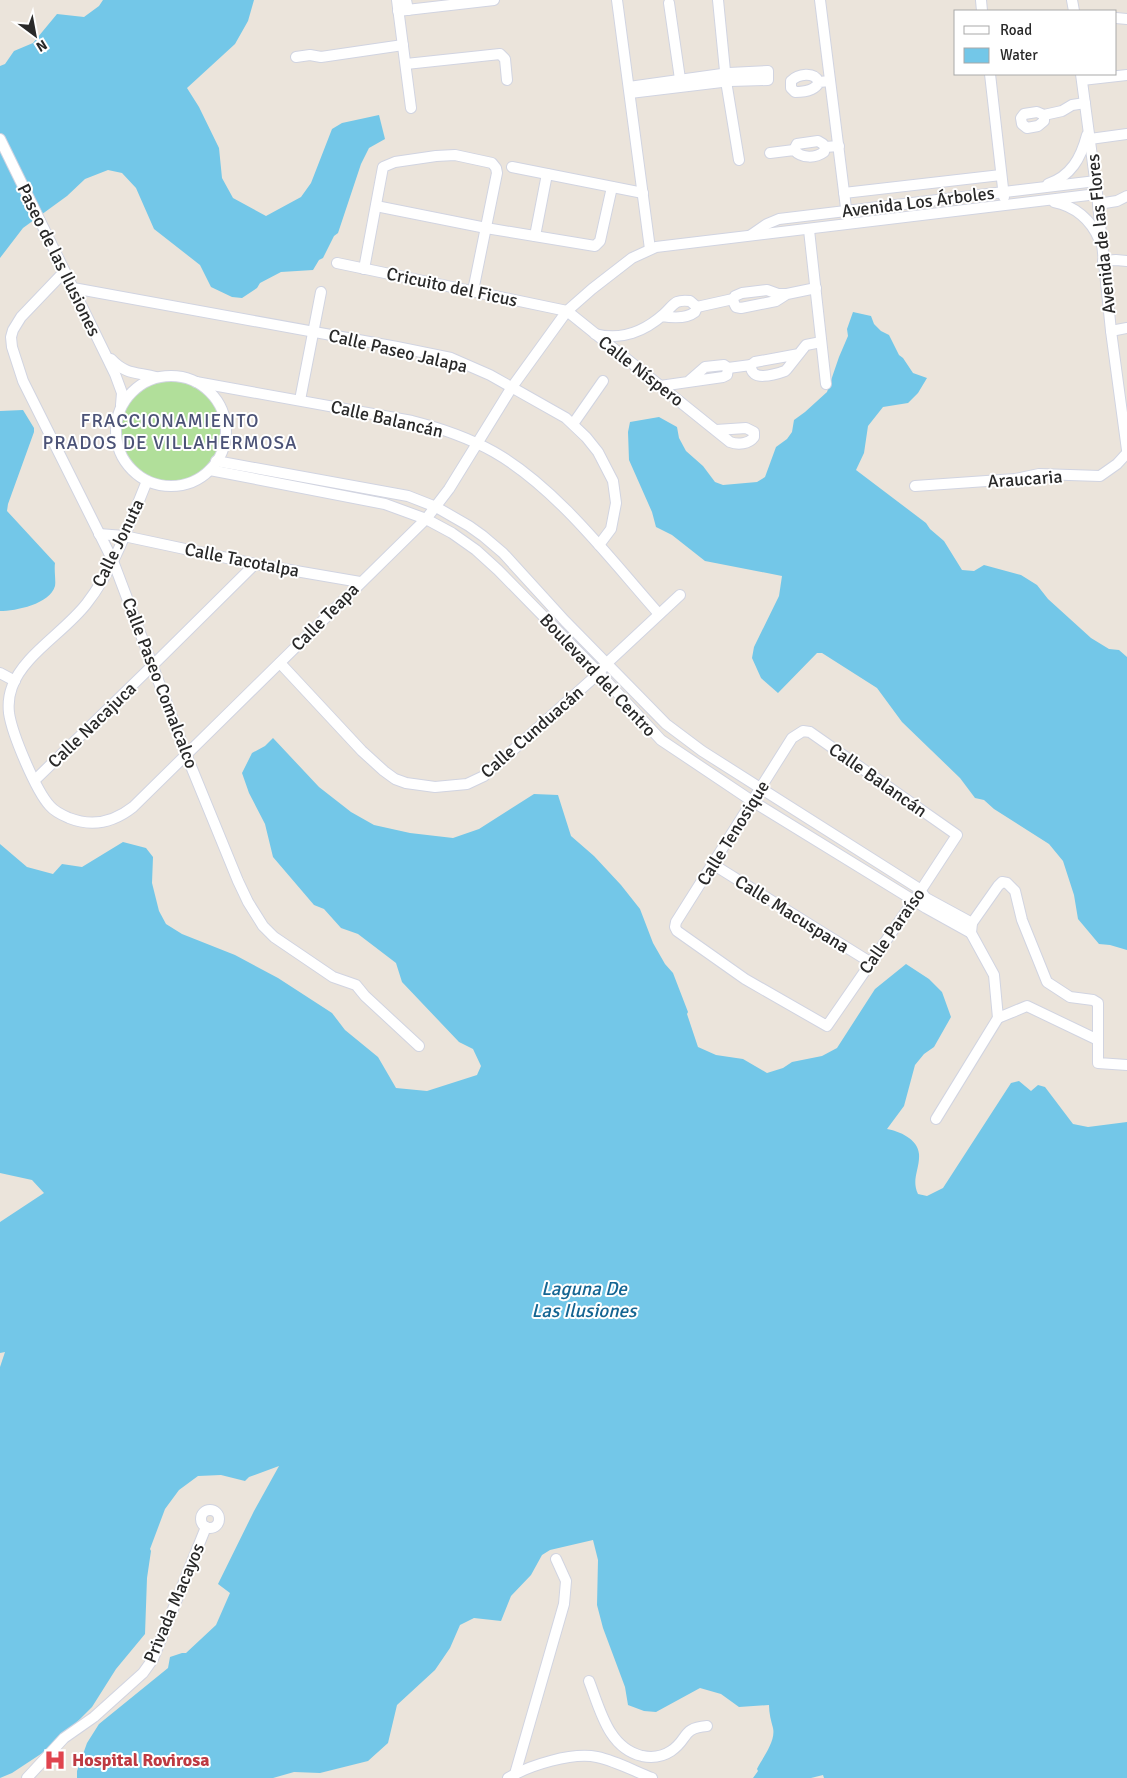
<svg xmlns="http://www.w3.org/2000/svg" width="1127" height="1778" font-family="Signika,sans-serif">
<style>
.green{fill:#b1df9a}
.water{fill:#73c7e8}
.lines{fill:none;stroke-linecap:round;stroke-linejoin:round}
.minor-casing{stroke:#d1d4e1;stroke-width:12}
.minor{stroke:#fff;stroke-width:10}
.labels{text-anchor:middle;stroke-width:4;stroke-linejoin:round;paint-order:stroke}
.street-label{font-size:18px;fill:#292929;stroke:#fff}
.health-label{font-size:18px;font-weight:bold;fill:#be3a42;stroke:#fff;text-anchor:start}
.neighbourhood-label{font-size:19px;letter-spacing:1px;fill:#4c5377;stroke:#fff}
.water-label{font-size:19px;font-style:italic;fill:#146592;stroke:#fff}
</style>
<rect width="100%" height="100%" fill="#ebe4db"/>
<circle class="green" cx="171" cy="431" r="55"/>
<g class="water">
<polygon points="103,0 254,0 248,21 235,44 187,88 199,107 219,148 222,178 233,198 266,216 301,197 311,183 332,129 342,123 379,115 385,139 369,148 361,164 338,233 334,236 323,258 319,260 313,270 281,272 260,283 257,288 242,298 232,297 211,287 200,265 154,229 136,188 122,173 108,170 85,179 67,196 23,228 0,258 0,66 5,64 14,51 33,43 57,14 84,17 99,6"/>
<polygon points="853,312 871,316 874,324 881,331 889,335 899,355 903,358 913,373 927,378 918,393 908,403 883,407 868,426 864,453 856,470 926,523 930,529 944,541 962,570 974,571 984,565 1021,575 1037,585 1048,599 1091,638 1109,649 1119,650 1127,657 1127,950 1110,945 1099,944 1078,919 1074,895 1063,861 1049,844 994,809 984,800 975,798 960,778 902,722 877,688 822,653 817,653 778,693 761,678 752,658 754,647 779,596 782,576 705,561 672,535 656,527 652,512 629,460 628,432 630,422 659,417 677,427 679,438 686,451 703,466 715,482 723,485 757,482 765,477 776,447 787,439 792,432 794,420 805,412 827,392 839,357 848,336 847,329"/>
<path d="M23,410L34,428V432L8,504L7,511L55,563C54,570 56,581 55,586C50,604 16,611 0,611V411Z"/>
<path d="M273,738L319,787L351,812L374,825L410,833L453,838L479,829L534,794L558,795L571,836L594,856L621,885L640,909L653,943L665,964L673,973L688,1012L687,1014L698,1047L716,1055L743,1059L767,1073L783,1068L792,1062L822,1056L837,1048L875,989L906,964L929,979L942,992L951,1017L934,1047L924,1054L915,1065L904,1106L887,1129C899,1131 918,1139 919,1154C920,1169 911,1179 918,1194L927,1196L943,1188L1011,1083L1019,1081L1031,1091L1038,1085L1045,1087L1073,1124L1088,1127L1127,1122V1778H824L823,1775L811,1778H753L758,1771L757,1769C763,1757 776,1741 773,1728C771,1721 769,1713 769,1705L739,1707L721,1694L700,1688L656,1712L644,1711L628,1705L625,1687L603,1628L597,1605L598,1560L593,1540L550,1550L542,1555L531,1575L511,1596L501,1621L474,1618L460,1625L450,1648L435,1670L397,1705L388,1743L368,1761L320,1773L294,1772L273,1778H77V1771L87,1743L99,1724L168,1668L170,1657L182,1653H186L216,1625L230,1593L218,1584L254,1511L279,1466L249,1477L245,1481L221,1475L198,1476L179,1490L165,1509L150,1549L151,1551L147,1578L145,1634L116,1669L92,1707L53,1746L12,1773L0,1778V1367L5,1352L0,1353V1222L44,1193L32,1180L0,1173V844L27,867L53,874L62,864L82,867L123,842L146,848L153,857L152,883L159,911L166,924L182,934L235,955L278,978L332,1013L345,1030L378,1057L396,1088L427,1091L477,1075L481,1066L473,1049L459,1042L402,982L396,963L358,934L341,928L324,909L314,905L273,857L265,824L249,793L242,773L252,753L265,746Z"/>
</g>
<g class="lines">
<g class="minor-casing">
<g id="minor">
<polyline points="397,0 411,108"/>
<polyline points="406,0 408,10"/>
<polyline points="617,0 650,249"/>
<polyline points="718,0 726,81 739,160"/>
<polyline points="820,0 847,216"/>
<polyline points="981,0 982,11"/>
<polyline points="1072,0 1074,11"/>
<polyline points="669,3 680,79"/>
<polyline points="398,11 494,0"/>
<polyline points="1116,18 1127,19"/>
<polyline points="296,57 310,55 321,57 403,45"/>
<polyline points="406,64 500,54 505,59 507,80"/>
<polyline points="990,74 1004,197"/>
<polyline points="1081,74 1097,194 1111,331 1127,450"/>
<polyline points="1082,80 1127,75"/>
<path d="M819,82C814,71 798,74 791,81V88L795,92C804,92 815,91 819,82L830,81"/>
<polyline points="629,87 729,73 768,71 768,80 730,81 630,93"/>
<polyline points="1044,115 1044,121 1038,126 1027,128 1022,124 1021,118 1024,114 1037,112 1044,115 1062,111 1072,105 1085,103"/>
<polyline points="0,139 115,374 122,393 121,405"/>
<polyline points="1090,139 1127,134"/>
<polyline points="794,150 797,144 818,141 823,144 825,147"/>
<path d="M770,153L794,150C802,159 816,158 824,152L825,147L839,146"/>
<polyline points="512,167 643,193"/>
<path d="M1048,184C1071,176 1081,158 1087,135"/>
<polyline points="844,193 1001,175"/>
<path d="M1054,202C1075,206 1091,220 1099,239"/>
<polyline points="1098,204 1117,201 1127,196"/>
<polyline points="376,206 486,228 595,246 600,241 612,187"/>
<polyline points="809,230 826,384"/>
<polyline points="751,235 767,224 779,219 1096,181"/>
<polyline points="535,236 547,174"/>
<polyline points="1103,261 1116,260 1127,261"/>
<path d="M337,263L567,311L730,442C738,445 749,444 754,437V432L746,428L716,430"/>
<polyline points="364,269 383,167 395,162 436,156 455,155 492,163 496,168 497,173 473,291"/>
<polyline points="64,272 21,317 13,330 11,337 12,347 23,381 113,561 186,754 238,881 248,902 263,926 274,937 333,977 356,985 365,996 419,1046"/>
<polyline points="73,288 397,347 451,358 490,375 566,418 586,437 598,452 613,481 616,503 611,529 599,545"/>
<polyline points="787,294 776,301 741,308 736,307 733,301 735,296 742,293 767,290 778,294 787,294 816,288"/>
<polyline points="697,307 733,299"/>
<polyline points="1111,331 1127,328"/>
<path d="M595,334C621,341 645,331 664,314C674,305 674,299 690,301L697,307L695,312C686,319 673,318 662,316"/>
<path d="M799,354L755,362L751,365C750,382 774,375 785,371L787,369L806,345L821,342"/>
<path d="M111,359C126,375 137,372 156,377"/>
<polyline points="728,368 751,365"/>
<circle cx="171" cy="431" r="55"/>
<path d="M196,382L412,421C440,428 469,438 494,452C557,488 611,560 659,614"/>
<polyline points="660,386 723,377 727,375 728,368 724,365 705,367 689,381"/>
<polyline points="300,400 321,292"/>
<polyline points="573,424 603,381"/>
<polyline points="216,461 408,496 436,507 469,526 483,536 503,553 565,621 666,724 702,751 918,888 926,898 972,923"/>
<polyline points="210,470 385,504 426,519 452,533 476,550 498,570 599,673 661,740 752,801 926,908 971,933"/>
<path d="M147,481C130,522 115,567 87,603C66,631 23,655 12,687C9,695 8,704 9,713C12,734 36,791 50,806C55,812 62,815 69,818C92,827 114,822 133,807L426,519L449,489L512,387L567,311L592,289L632,258L656,247L1097,194"/>
<polyline points="915,486 1015,479 1039,474 1100,476 1117,464 1127,453"/>
<polyline points="99,534 124,536 255,564 360,582"/>
<polyline points="280,663 362,751 384,771 395,779 406,783 435,787 467,784 484,776 599,673 607,663 680,595"/>
<polyline points="0,673 15,681"/>
<polygon points="803,731 810,732 957,835 921,890 827,1026 745,979 677,931 675,927 676,922 792,738"/>
<polyline points="35,780 153,665 255,564"/>
<polyline points="714,865 870,962"/>
<polygon points="1002,882 1007,883 1015,891 1022,920 1047,982 1070,997 1093,1000 1098,1003 1098,1040 1027,1006 998,1018 994,975 971,933 972,923 998,886"/>
<polyline points="1098,1040 1098,1063 1127,1065"/>
<polyline points="936,1119 998,1018"/>
<circle cx="210" cy="1519" r="9"/>
<path d="M589,1681C600,1709 608,1748 642,1756C652,1758 662,1757 671,1751C689,1739 681,1728 707,1726"/>
<polyline points="515,1774 564,1604 566,1581 556,1559"/>
<polyline points="27,1778 64,1738 94,1717 143,1673 153,1659 206,1527"/>
<path d="M508,1778C530,1765 572,1752 597,1757C616,1761 634,1771 652,1778"/>
</g>
</g>
<use href="#minor" class="minor"/>
</g>
<defs>
<g id="hospital-bare" transform="scale(1.725)"><path d="M-5-5h3v3.5h4V-5h3V5h-3V1.5h-4V5h-3Z" fill="#e0444e" stroke="#fff" stroke-width="2.5" paint-order="stroke"/></g>
</defs>
<g fill-rule="evenodd">
<use href="#hospital-bare" x="55" y="1760"/>
</g>
<g class="labels">
<g class="street-label">
<text transform="translate(918 202) rotate(-7)" y="6">Avenida Los Árboles</text>
<text transform="translate(1101 234) rotate(-96)" y="6">Avenida de las Flores</text>
<text transform="translate(59 260) rotate(64)" y="6">Paseo de las Ilusiones</text>
<text transform="translate(452 287) rotate(12)" y="6">Cricuito del Ficus</text>
<text transform="translate(398 351) rotate(13)" y="6">Calle Paseo Jalapa</text>
<text transform="translate(641 371) rotate(38)" y="6">Calle Níspero</text>
<text transform="translate(387 419) rotate(13)" y="6">Calle Balancán</text>
<text transform="translate(1025 479) rotate(-4)" y="6">Araucaria</text>
<text transform="translate(118 543) rotate(-64)" y="6">Calle Jonuta</text>
<text transform="translate(242 560) rotate(11)" y="6">Calle Tacotalpa</text>
<text transform="translate(325 617) rotate(-45)" y="6">Calle Teapa</text>
<text transform="translate(598 675) rotate(47)" y="6">Boulevard del Centro</text>
<text transform="translate(160 683) rotate(69)" y="6">Calle Paseo Comalcalco</text>
<text transform="translate(92 725) rotate(-44)" y="6">Calle Nacajuca</text>
<text transform="translate(532 732) rotate(-41)" y="6">Calle Cunduacán</text>
<text transform="translate(878 780) rotate(35)" y="6">Calle Balancán</text>
<text transform="translate(733 833) rotate(-58)" y="6">Calle Tenosique</text>
<text transform="translate(792 914) rotate(32)" y="6">Calle Macuspana</text>
<text transform="translate(892 931) rotate(-55)" y="6">Calle Paraíso</text>
<text transform="translate(174 1603) rotate(-67)" y="6">Privada Macayos</text>
</g>
<g class="health-label">
<text x="72" y="1766">Hospital Rovirosa</text>
</g>
<g class="neighbourhood-label">
<text x="170" y="427">FRACCIONAMIENTO<tspan x="170" dy="22">PRADOS DE VILLAHERMOSA</tspan></text>
</g>
<g class="water-label">
<text x="584" y="1295">Laguna De<tspan x="584" dy="22">Las Ilusiones</tspan></text>
</g>
</g>
<rect x="954" y="10" width="162" height="65" fill="#ffffff" stroke="#a9a9a9"/>
<rect x="964" y="26" width="25" height="8" fill="#ffffff" stroke="#a9a9a9"/>
<text x="1000" y="35" font-size="15" fill="#292929">Road</text>
<rect x="964" y="48" width="25" height="15" fill="#73c7e8" stroke="#a9a9a9"/>
<text x="1000" y="60" font-size="15" fill="#292929">Water</text>
<g transform="translate(35 35) rotate(148)" stroke="#ffffff" stroke-width="4" paint-order="stroke">
<path d="M0-4L9 19L0 12L-9 19Z" fill="#292929"/>
<text y="-8" font-size="14" font-weight="bold" text-anchor="middle" fill="#292929">N</text>
</g>
</svg>
